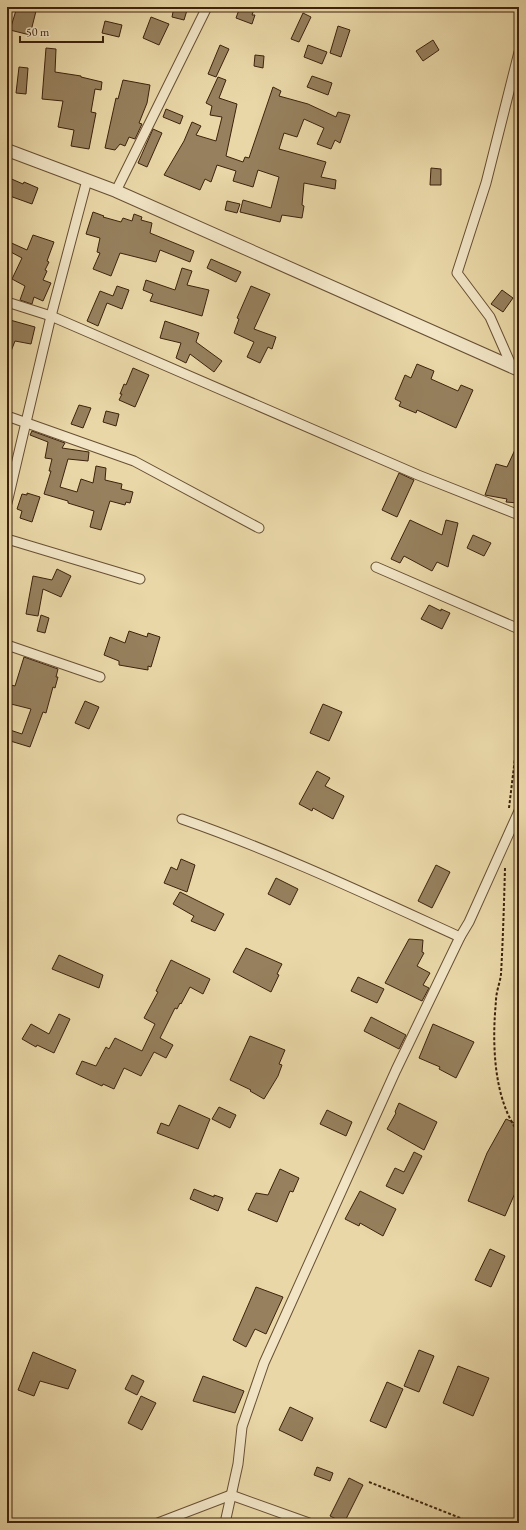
<svg xmlns="http://www.w3.org/2000/svg" width="526" height="1530" font-family="'EB Garamond',serif">
<style>
.building{fill:#96805d;stroke:#3d220c}
.lines{fill:none;stroke-linecap:round;stroke-linejoin:round}
.minor-casing{stroke:#684f33;stroke-width:11}
.tertiary-casing{stroke:#684f33;stroke-width:14}
.path{stroke:#3d220c;stroke-width:2;stroke-dasharray:3 2;stroke-linecap:butt}
.minor{stroke:#f1e5c6;stroke-width:9}
.tertiary{stroke:#f1e5c6;stroke-width:12}
</style>
<rect width="100%" height="100%" fill="#e9d7a7"/>
<filter id="stains"><feTurbulence type="fractalNoise" baseFrequency=".005" numOctaves="4"/><feColorMatrix values="0 0 0 0 .2 0 0 0 0 .09 0 0 0 0 .02 0 0 0 .5 -.17"/></filter>
<radialGradient id="worn" r=".72"><stop offset=".6" stop-color="#630" stop-opacity="0"/><stop offset="1" stop-color="#630" stop-opacity=".3"/></radialGradient>
<g class="building">
<polygon points="17,7 37,7 30,35 10,30"/>
<polygon points="174,7 188,7 184,20 172,17"/>
<polygon points="240,7 255,7 252,15 255,15 252,24 236,18"/>
<polygon points="303,13 311,17 299,42 291,39"/>
<polygon points="151,17 169,24 159,45 143,38"/>
<polygon points="105,21 122,25 119,37 102,33"/>
<polygon points="338,26 350,30 341,57 330,53"/>
<polygon points="433,40 439,50 423,61 416,51"/>
<polygon points="220,45 229,49 216,77 208,74"/>
<polygon points="308,45 327,52 322,64 304,57"/>
<polygon points="46,48 56,49 55,72 81,76 81,77 102,82 101,90 95,89 91,112 96,113 89,149 71,146 74,130 58,127 63,101 42,99"/>
<polygon points="255,55 264,56 263,68 254,66"/>
<polygon points="19,67 28,68 26,94 16,93"/>
<polygon points="312,76 332,83 328,95 307,87"/>
<polygon points="218,77 226,80 219,98 237,104 226,156 243,162 245,157 249,158 273,87 281,91 279,96 308,104 336,117 338,112 350,115 340,143 335,140 331,149 317,144 324,128 304,119 297,137 284,133 279,149 326,162 321,177 336,180 335,189 304,183 302,205 304,206 302,218 282,215 280,222 240,212 243,200 271,208 279,177 258,170 253,187 233,181 236,171 217,165 211,182 205,179 200,190 164,175 184,141 192,122 201,126 196,135 216,141 222,117 210,115 212,106 206,103"/>
<polygon points="123,80 150,85 147,103 139,123 142,124 135,139 129,137 125,146 120,144 115,150 105,148 116,98 118,99"/>
<polygon points="166,109 183,116 180,124 163,117"/>
<polygon points="153,129 162,133 147,167 138,163"/>
<polygon points="431,168 441,169 441,185 430,185"/>
<polygon points="7,177 23,184 24,182 38,188 32,204 7,195"/>
<polygon points="227,201 240,204 237,213 225,210"/>
<polygon points="93,212 104,216 103,217 121,222 123,218 132,221 134,214 142,217 141,220 152,223 150,233 194,251 190,262 160,250 156,262 120,253 111,276 93,269 100,253 97,252 100,238 86,234"/>
<polygon points="33,235 54,242 47,261 49,262 45,270 47,271 43,280 51,283 43,301 34,297 32,304 20,300 25,286 12,279 22,258 7,250 7,241 27,250"/>
<polygon points="211,259 241,272 236,282 207,268"/>
<polygon points="182,268 192,271 187,285 209,290 202,316 150,301 153,294 143,290 146,280 175,290"/>
<polygon points="117,286 129,290 122,309 107,303 98,326 87,321 100,291 113,296"/>
<polygon points="251,286 270,294 254,329 276,337 272,349 268,347 260,363 247,357 254,342 234,333 239,319 237,318"/>
<polygon points="502,290 513,298 503,312 491,304"/>
<polygon points="10,320 35,327 31,344 15,341 8,359 7,331"/>
<polygon points="165,321 199,333 196,342 222,361 214,372 190,354 186,363 176,358 181,343 160,338"/>
<polygon points="417,364 434,371 431,379 458,391 461,385 473,390 456,428 417,410 416,413 399,406 401,402 395,399 405,375 411,378"/>
<polygon points="133,368 149,375 135,407 119,400 122,394 120,394 124,384 126,385"/>
<polygon points="79,405 91,408 83,428 71,424"/>
<polygon points="106,411 119,414 116,426 103,422"/>
<polygon points="32,431 65,443 62,448 89,452 88,461 68,459 60,487 77,492 81,479 93,483 96,466 106,468 105,480 122,484 121,489 133,492 130,503 126,502 125,505 110,501 101,530 90,527 94,511 68,503 68,501 44,494 51,471 49,471 52,459 45,458 48,442 30,435"/>
<polygon points="519,441 518,503 506,502 507,499 485,495 496,464 507,467"/>
<polygon points="399,473 414,480 397,517 382,510"/>
<polygon points="27,493 40,497 32,522 20,518 22,511 17,509 22,494 27,495"/>
<polygon points="410,520 442,535 446,520 458,523 448,567 437,562 432,571 404,556 400,563 391,559"/>
<polygon points="473,535 491,543 484,556 467,548"/>
<polygon points="57,569 71,576 61,597 43,589 38,616 26,614 33,576 52,580"/>
<polygon points="429,605 441,611 441,609 450,613 442,629 421,619"/>
<polygon points="41,615 49,618 45,633 37,631"/>
<polygon points="129,631 147,637 148,633 160,637 151,667 148,666 148,670 119,665 119,661 104,655 110,637 125,643"/>
<polygon points="24,657 58,669 56,677 58,677 55,688 53,687 46,713 43,712 30,747 7,740 7,729 22,734 31,709 7,703 7,684 15,686"/>
<polygon points="85,701 99,707 89,729 75,723"/>
<polygon points="323,704 342,712 329,741 310,733"/>
<polygon points="317,771 330,778 325,786 344,796 333,819 313,808 312,811 299,804"/>
<polygon points="181,859 195,865 187,892 164,883 171,867 177,870"/>
<polygon points="436,865 450,872 432,908 418,901"/>
<polygon points="276,878 298,889 290,905 268,894"/>
<polygon points="180,892 224,914 215,931 191,921 194,916 173,904"/>
<polygon points="409,939 423,940 422,952 424,953 417,966 430,973 423,985 429,988 422,1001 385,983"/>
<polygon points="246,948 282,964 277,974 279,975 271,992 233,972"/>
<polygon points="59,955 103,975 99,988 52,969"/>
<polygon points="171,960 210,979 203,994 190,987 181,1004 180,1003 177,1009 175,1008 160,1038 173,1045 166,1058 154,1052 141,1076 124,1068 114,1089 103,1084 102,1086 76,1074 82,1061 96,1066 106,1047 109,1049 115,1038 142,1051 155,1024 144,1018 158,992 156,991"/>
<polygon points="358,977 384,989 377,1003 351,991"/>
<polygon points="59,1014 70,1019 54,1053 37,1045 36,1047 22,1039 31,1024 49,1034"/>
<polygon points="371,1017 406,1035 399,1049 364,1031"/>
<polygon points="433,1024 474,1042 456,1078 439,1069 440,1067 419,1058"/>
<polygon points="250,1036 285,1050 279,1064 282,1065 278,1076 264,1099 250,1091 251,1090 230,1080"/>
<polygon points="399,1103 437,1122 424,1150 387,1129 396,1113 395,1112"/>
<polygon points="179,1105 210,1119 198,1149 157,1133 161,1123 169,1126"/>
<polygon points="219,1107 236,1115 230,1128 212,1119"/>
<polygon points="327,1110 352,1122 346,1136 320,1124"/>
<polygon points="506,1119 519,1125 519,1184 505,1216 468,1201 487,1153"/>
<polygon points="414,1152 422,1156 403,1194 386,1186 395,1168 404,1172"/>
<polygon points="280,1169 299,1178 293,1192 290,1191 277,1222 248,1210 256,1193 268,1195"/>
<polygon points="194,1189 214,1197 214,1195 223,1198 218,1211 190,1199"/>
<polygon points="360,1191 396,1209 383,1236 360,1223 359,1226 345,1219"/>
<polygon points="490,1249 505,1256 491,1287 475,1280"/>
<polygon points="256,1287 283,1297 266,1334 255,1329 246,1347 233,1340"/>
<polygon points="419,1350 434,1356 419,1392 404,1386"/>
<polygon points="33,1352 76,1370 68,1389 40,1381 34,1396 18,1390"/>
<polygon points="458,1366 489,1378 473,1416 443,1403"/>
<polygon points="132,1375 144,1381 137,1395 125,1389"/>
<polygon points="203,1376 244,1391 235,1413 193,1401"/>
<polygon points="387,1382 403,1389 386,1428 370,1421"/>
<polygon points="141,1396 156,1403 142,1430 128,1423"/>
<polygon points="290,1407 313,1418 302,1441 279,1430"/>
<polygon points="317,1467 333,1473 330,1481 314,1475"/>
<polygon points="349,1478 363,1485 344,1523 330,1516"/>
</g>
<g class="lines">
<g class="minor-casing">
<g id="minor">
<polyline points="116,191 207,7"/>
<polyline points="7,302 51,316 418,475 519,515"/>
<polyline points="512,367 490,317 457,273 486,183 519,52"/>
<polyline points="7,416 134,461 259,528"/>
<polyline points="7,503 51,316 87,180"/>
<polyline points="7,539 140,579"/>
<polyline points="376,567 519,629"/>
<polyline points="7,645 100,677"/>
<path d="M182,819C277,852 368,895 460,937"/>
<polyline points="158,1523 231,1495 309,1523"/>
<polyline points="225,1523 238,1464 242,1427 264,1363 396,1070 460,937 469,922 519,811"/>
</g>
</g>
<g class="tertiary-casing">
<polyline id="tertiary" points="7,150 116,191 519,370"/>
</g>
<g class="path">
<polyline points="509,808 519,725"/>
<path d="M505,868C504,903 503,939 501,974C500,983 496,992 496,1001C492,1042 493,1099 519,1133"/>
<polyline points="369,1482 473,1523"/>
</g>
<use href="#minor" class="minor"/>
<use href="#tertiary" class="tertiary"/>
</g>
<rect width="526" height="1530" fill="none" stroke="#e9d7a7" stroke-width="24"/>
<rect x="8" y="8" width="510" height="1514" fill="none" stroke="#3d220c" stroke-width="2"/>
<rect x="12" y="12" width="502" height="1506" fill="none" stroke="#3d220c"/>
<path d="M20 36v6h83v-6" fill="none" stroke="#3d220c" stroke-width="2"/>
<text x="26" y="36" font-size="12" fill="#3d220c" stroke="#f1e5c6" stroke-width="3" paint-order="stroke">50 m</text>
<rect width="100%" height="100%" filter="url(#stains)"/>
<rect width="100%" height="100%" fill="url(#worn)"/>
</svg>
